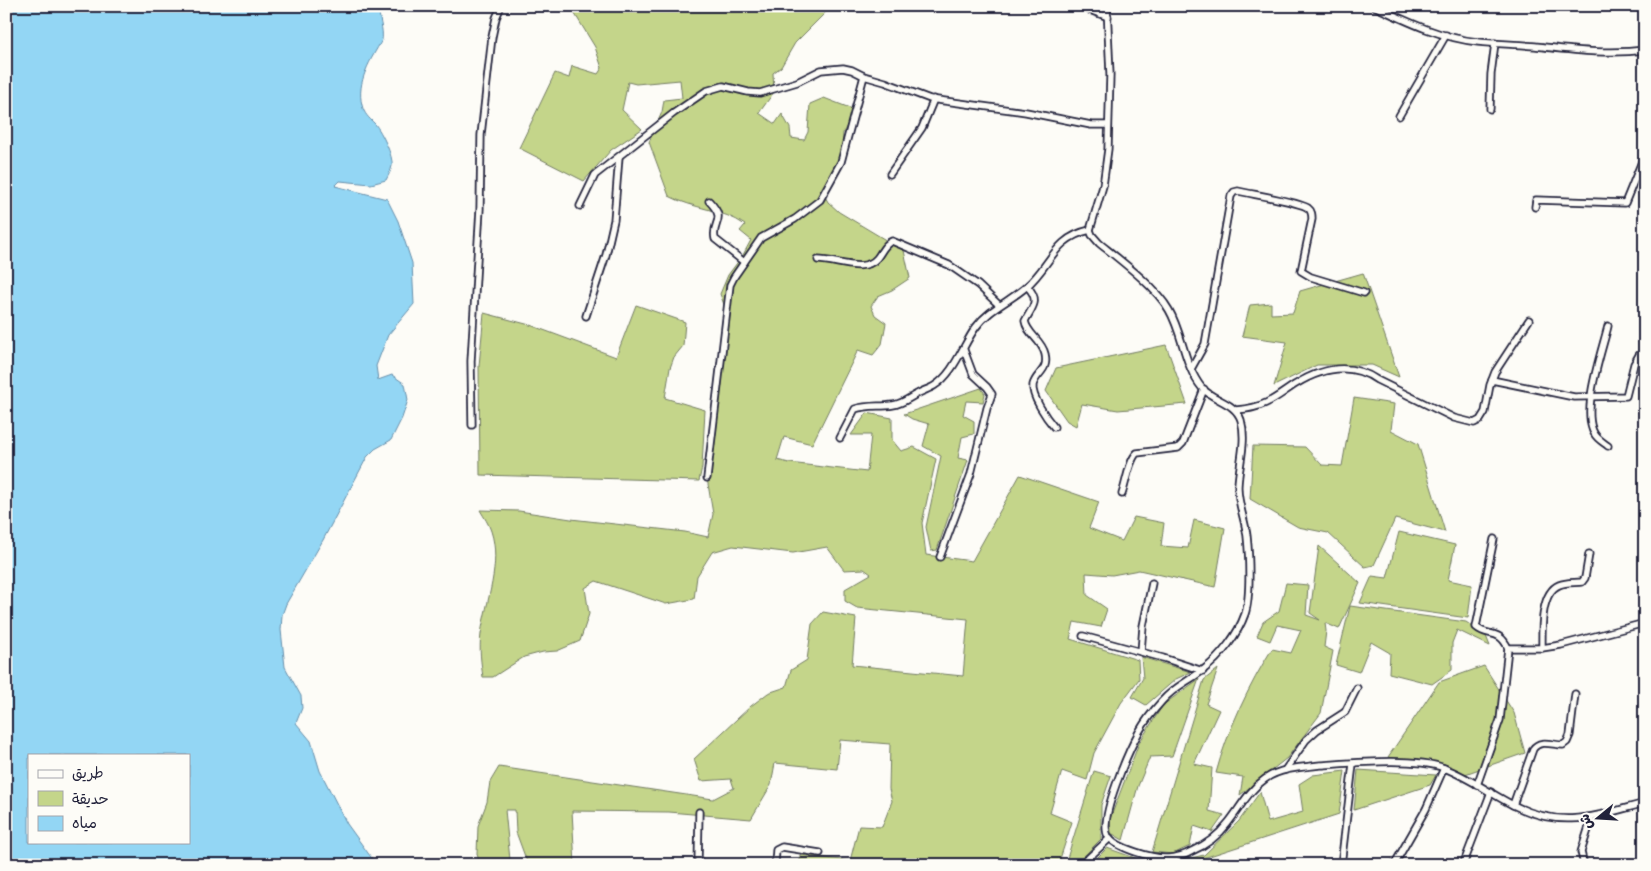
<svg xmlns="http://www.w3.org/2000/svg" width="1651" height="871" font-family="Delius,'Playpen Sans Arabic',sans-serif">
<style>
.green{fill:#c4d58a;stroke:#737c62}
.water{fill:#93d6f4;stroke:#668eaa;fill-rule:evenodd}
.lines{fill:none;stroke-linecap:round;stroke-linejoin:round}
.street-casing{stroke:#22223b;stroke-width:9}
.street{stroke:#fdfcf7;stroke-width:5.5}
</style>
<rect width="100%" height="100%" fill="#fdfcf7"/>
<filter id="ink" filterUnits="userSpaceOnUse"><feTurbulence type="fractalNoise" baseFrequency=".02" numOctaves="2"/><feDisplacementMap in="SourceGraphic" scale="10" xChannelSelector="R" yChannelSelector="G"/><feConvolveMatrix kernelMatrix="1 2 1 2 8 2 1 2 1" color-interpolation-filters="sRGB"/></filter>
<g filter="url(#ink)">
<g class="green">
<path d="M570,6H832L795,43L781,67L773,73L774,92L759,113L775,124L782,114L790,128L791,138L804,140L808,132L810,104L824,98L855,110L843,133L841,162L823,193L828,202L839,212L889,242L903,246L910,278L892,290L878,296L871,306L875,315L886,323L882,344L873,355L858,350L812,444L784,437L777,460L789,463L867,472L871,435H851L867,413L892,418V440L901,451L914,447L936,459L922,523L926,555L972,561L1020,475L1099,502L1089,528L1122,541L1134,517L1164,523L1161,546L1188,548L1194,520L1225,528L1215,587L1139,570L1112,575L1086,573L1087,595L1107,609L1101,627L1074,622L1070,639L1138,660L1139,679L1121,703L1094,753L1087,780L1062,771L1050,813L1072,822L1058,865H800V855L850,861L859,826L882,827L892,801L889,789L890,744L840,740L837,769L775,763L771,785L751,819L669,812L572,811L575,865H530L527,862L516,832L515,810H505L510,860L507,865H480L477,854L478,826L487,802L490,782L499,767L713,799L734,788L731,779L701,781L694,759L751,706L768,693L786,687L791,670L807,660L812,624L823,612L856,618L852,665L963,676L968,619L857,608L845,601V589L871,574L864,569L844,570L827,547L793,553L733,546L712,552L697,576L694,599L666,604L596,581L585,588L589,614L580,641L557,651L543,652L524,657L493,677H483C481,663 479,649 481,634C486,601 502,564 491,531C489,524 484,517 480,510L519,511L571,519L685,532L708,537L713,514L707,478L728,315L720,294L728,275L743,255L751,240L740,231L745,225C723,209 693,209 669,196L649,142L662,112L664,100L682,98L680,80L636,84L628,82L622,110L642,129L611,150L584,181L519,148L555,73L569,78L572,66L598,74L602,68L595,47Z"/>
<polygon points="1363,273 1399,377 1372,365 1317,365 1274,386 1287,342 1242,336 1250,305 1271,303 1271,314 1293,313 1300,291"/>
<polygon points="636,305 685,322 683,346 674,357 670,368 665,398 705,410 702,467 699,481 480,475 479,366 484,313 530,325 616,357"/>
<polygon points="1166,345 1187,404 1118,410 1082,404 1076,426 1067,421 1046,391 1056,368"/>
<polygon points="981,388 985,394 983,402 966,401 963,415 974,421 974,434 962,437 958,458 968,460 937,550 931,551 926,527 941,456 923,446 929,424 912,419 904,414"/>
<polygon points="1354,398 1394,404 1391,430 1418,444 1445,532 1395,519 1374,565 1365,567 1328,533 1298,527 1250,499 1253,446 1305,447 1322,465 1342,466"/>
<polygon points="1399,532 1455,545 1448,580 1472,585 1468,618 1360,603 1372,576 1387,578"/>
<path d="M1319,546L1360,583L1339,629L1325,623L1326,631L1324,647L1333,651L1321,713L1287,758L1240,795L1243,777L1216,773C1227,732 1249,685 1272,649L1291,653L1301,630L1277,625L1270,641L1257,636L1263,622L1279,611L1286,583L1308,585L1306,615L1320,620L1310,613Z"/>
<polygon points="1350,606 1466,622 1486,636 1490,646 1457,630 1452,643 1452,670 1432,684 1389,673 1390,653 1371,642 1359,672 1336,665"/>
<polygon points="1141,657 1191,672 1176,679 1146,705 1132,697 1143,678"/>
<polygon points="1484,666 1514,713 1525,753 1465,774 1388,757 1439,682"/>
<polygon points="1218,669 1206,704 1219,710 1194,764 1212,768 1209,811 1224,815 1212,832 1194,826 1190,846 1173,854 1152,852 1204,680"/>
<polygon points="1199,679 1172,756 1150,757 1138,786 1123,840 1111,833 1110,819 1139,743 1163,705"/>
<polygon points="1358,770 1436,775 1430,785 1354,810"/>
<polygon points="1094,771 1111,776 1101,805 1101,839 1075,865 1065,865"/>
<polygon points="1345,771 1339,814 1182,865 1161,865 1204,855 1239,821 1260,792 1268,822 1303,812 1299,784 1313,775"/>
<polygon points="1107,848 1146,862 1145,865 1090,865"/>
</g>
<path class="water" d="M6,6H379C378,18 384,29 382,40C371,59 356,82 362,105C364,114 369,118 375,124C381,131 394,157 392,166C391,171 388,176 386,180L371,184L340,181L335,186L387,199L398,221L412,263L414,304L388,335L376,366L378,380L392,375L405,384L408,400L402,418L391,440L375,449L367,457L323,540L286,604L282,615L281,630L285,667L301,696L302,708L296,723L311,741L320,771L347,824L373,860V865H6ZM29,755H189V842H29Z"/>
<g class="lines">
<g class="street-casing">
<g id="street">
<polyline points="1079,6 1108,17"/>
<path d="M1107,6L1110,75L1108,149L1103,186L1090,230L1092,235L1099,243C1120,260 1156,287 1169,310C1183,334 1184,366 1202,388C1214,401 1235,402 1241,420C1247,441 1239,464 1238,485C1237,502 1245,519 1247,536C1249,554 1251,596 1245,614C1238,634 1221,657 1203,670C1188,682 1175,686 1162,701C1153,711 1145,721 1139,732C1129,750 1098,820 1108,836C1116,848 1153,859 1168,858C1176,858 1185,855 1192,851C1206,845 1219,835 1228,823C1240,808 1249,790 1265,779C1280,768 1303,767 1321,765C1353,763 1416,757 1444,768C1468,777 1490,793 1513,805C1563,830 1595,816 1645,803"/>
<path d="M1374,6C1408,22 1441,38 1478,42C1497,44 1516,44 1535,46C1572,50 1608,55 1645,50"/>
<polyline points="1490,109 1491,74 1495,43"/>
<polyline points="1399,116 1446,35"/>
<polyline points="890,174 922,128 934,99"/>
<path d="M709,201C728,221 711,221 715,239L744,262"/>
<polyline points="580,206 595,175 674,113 706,91 723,86 748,92 760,93 797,82 821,70 843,68 852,70 864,76 885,82 930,99 1026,112 1091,125 1108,125"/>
<polyline points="1535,207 1536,200 1625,203 1645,154"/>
<path d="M818,260C837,260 864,274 877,258C882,252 884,244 892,241L949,265L978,285L999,305"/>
<path d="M1027,286C1041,301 1032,307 1025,321C1027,334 1042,340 1045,354C1049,371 1036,373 1033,385C1031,396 1047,419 1054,427"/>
<polyline points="586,316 606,255 614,220 619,157"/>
<path d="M1608,326C1602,351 1581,410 1594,433C1597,439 1603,442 1608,446"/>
<path d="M1191,369L1205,344L1231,196L1234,192L1238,191C1250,194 1301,202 1308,208C1312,211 1312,215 1312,219L1301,271L1311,277L1364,293"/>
<polyline points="1492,380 1574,397 1626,396 1634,364 1639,355 1645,356"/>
<path d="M1236,410C1247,409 1256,408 1266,403C1277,398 1286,390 1296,384C1322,368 1351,362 1377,380L1454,418L1474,423L1480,420L1485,412L1490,385L1495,372L1529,320"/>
<polyline points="472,425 471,361 480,209 481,135 492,37 496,18 501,6"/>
<path d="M840,438L855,409C868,405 880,407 893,405C902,404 909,398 917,394C922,391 929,389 934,386C954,374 963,345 976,327C989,309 1010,301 1026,287C1051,266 1053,238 1090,230"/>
<polyline points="707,478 730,285 734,277 761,238 795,219 820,200 841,162 864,76"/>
<path d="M1122,494C1126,483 1129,460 1137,453L1178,448L1183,443L1204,389"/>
<polyline points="940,557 971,474 987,408 992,394 987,387 973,374 964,350"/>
<polyline points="1083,636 1163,658 1203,671"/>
<polyline points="1508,648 1542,648 1561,645 1645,623"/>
<path d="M1542,648C1542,631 1540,593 1559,585C1566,582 1575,583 1582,582L1585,578L1589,554"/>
<polyline points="1141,652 1143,626 1152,583"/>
<polyline points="1285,770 1306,740 1317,730 1345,712 1357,688"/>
<path d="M1477,785L1500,720L1508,648C1499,628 1488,638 1476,627L1494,539"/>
<path d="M1513,805L1533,749C1540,739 1552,745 1563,745L1567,742L1570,735L1575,694"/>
<polyline points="698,865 699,812"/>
<polyline points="775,865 776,850 782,847 820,853"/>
<polyline points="1081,865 1110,838"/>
<polyline points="1150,865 1151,857"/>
<polyline points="1341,865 1353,764"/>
<polyline points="1394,865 1426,809 1444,768"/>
<polyline points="1463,865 1491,792"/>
<polyline points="1584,865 1581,852 1592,817"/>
</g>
</g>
<use href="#street" class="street"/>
</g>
</g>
<rect width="1651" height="871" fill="none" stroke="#fdfcf7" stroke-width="25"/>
<rect x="12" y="12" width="1626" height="846" fill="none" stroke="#22223b" stroke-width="2" filter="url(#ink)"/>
<rect x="28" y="754" width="162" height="90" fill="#fdfcf7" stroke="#a5a5ac"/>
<rect x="38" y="770" width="25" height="8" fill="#fdfcf7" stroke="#a5a5ac"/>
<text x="72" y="778" font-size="15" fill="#22223b">طريق</text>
<rect x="38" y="791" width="25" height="15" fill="#c4d58a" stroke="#a5a5ac"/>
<text x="72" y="804" font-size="15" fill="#22223b">حديقة</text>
<rect x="38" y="816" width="25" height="15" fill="#93d6f4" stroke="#a5a5ac"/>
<text x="72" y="828" font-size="15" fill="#22223b">مياه</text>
<g transform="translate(1598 818) rotate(252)" stroke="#fdfcf7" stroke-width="4" paint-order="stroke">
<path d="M0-4L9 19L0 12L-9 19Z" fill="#22223b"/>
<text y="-8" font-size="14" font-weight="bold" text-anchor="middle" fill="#22223b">ش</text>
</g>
</svg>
